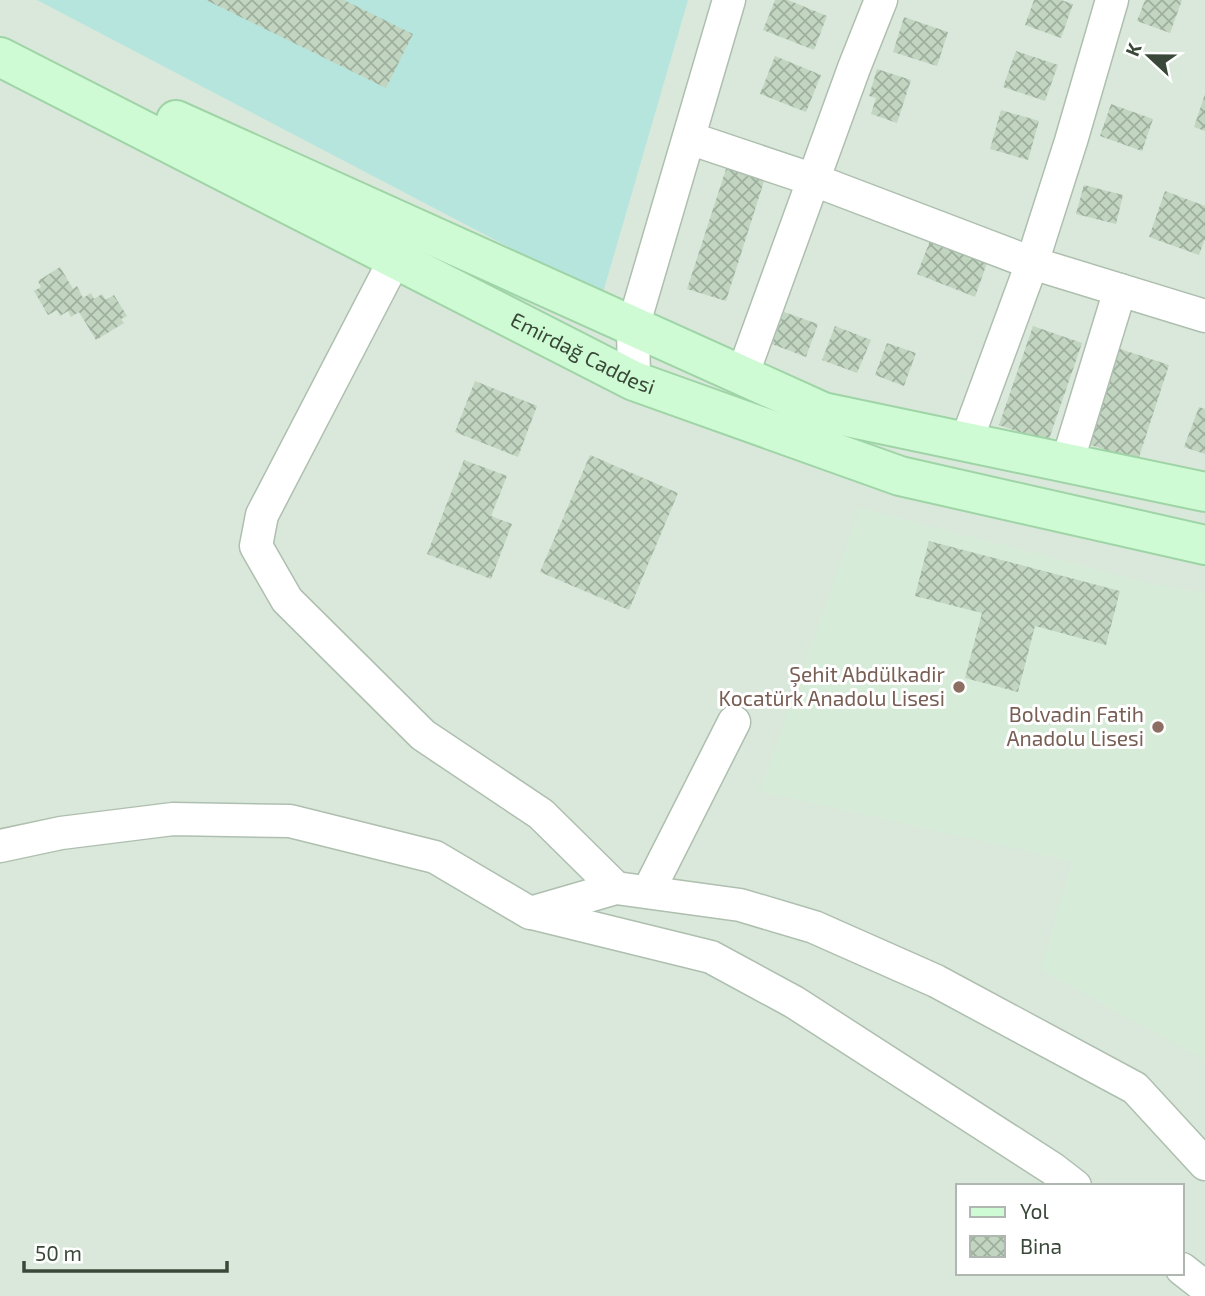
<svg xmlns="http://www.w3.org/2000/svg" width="1205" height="1296" font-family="'Exo 2',sans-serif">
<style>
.residential{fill:#d9e8da;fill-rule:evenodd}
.education{fill:#d6ecd8}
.pitch{fill:#b6e5de}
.building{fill:url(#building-cross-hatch)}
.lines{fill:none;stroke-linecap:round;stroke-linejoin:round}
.minor-casing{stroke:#aebfaf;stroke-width:35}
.secondary-casing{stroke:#9fd4a6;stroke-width:42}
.minor{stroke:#fff;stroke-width:32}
.secondary{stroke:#cefbd4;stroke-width:38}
.education-dot{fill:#8d6e63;stroke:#fff;stroke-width:2.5}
.labels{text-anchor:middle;stroke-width:6;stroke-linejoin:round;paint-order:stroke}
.street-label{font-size:21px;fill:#394839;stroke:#fff}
.education-label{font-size:21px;fill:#785e54;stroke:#fff;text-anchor:end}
</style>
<defs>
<pattern id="building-cross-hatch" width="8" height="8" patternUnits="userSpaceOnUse" patternTransform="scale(1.75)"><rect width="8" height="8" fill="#c1d5c1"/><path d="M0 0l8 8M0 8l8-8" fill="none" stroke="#9eaf9e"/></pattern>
</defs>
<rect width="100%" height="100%" fill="#ebf4eb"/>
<path class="residential" d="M0,0H1205V1296H0ZM958,1186H1182V1273H958Z"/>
<polygon class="education" points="860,508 1152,584 1205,593 1205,1059 1041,970 1072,861 760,791"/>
<polygon class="pitch" points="37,0 688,0 602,296"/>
<g class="building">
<polygon points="206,0 344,0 413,34 386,88"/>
<polygon points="775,0 788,0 827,16 814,50 763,30"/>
<polygon points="1034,0 1061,0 1073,4 1061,38 1025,25"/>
<polygon points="1145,0 1182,0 1170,33 1137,21"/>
<polygon points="904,17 948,32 937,66 893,52"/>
<polygon points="1016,51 1058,65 1045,101 1003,87"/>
<polygon points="775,56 821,75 806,112 760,94"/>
<polygon points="877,69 911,80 897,123 871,114 876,98 869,96"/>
<polygon points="1205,94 1205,131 1194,127"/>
<polygon points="1111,104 1153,119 1142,151 1100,136"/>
<polygon points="1001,110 1039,121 1028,160 990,149"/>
<polygon points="728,163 766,175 726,301 687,289"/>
<polygon points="1084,185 1123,195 1116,224 1076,214"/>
<polygon points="1165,191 1205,206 1205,239 1199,255 1149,237"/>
<polygon points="930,241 987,263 975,297 917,274"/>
<polygon points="60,267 73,289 77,286 83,298 91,293 94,299 102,294 106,300 114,295 127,316 121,319 124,323 96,340 79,312 71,317 68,311 60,316 57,310 48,315 34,291 41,287 38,281"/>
<polygon points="784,312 818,324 806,357 772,344"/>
<polygon points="835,326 871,340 857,373 822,360"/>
<polygon points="1033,326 1082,343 1048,442 999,425"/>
<polygon points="887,343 916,353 904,386 875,375"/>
<polygon points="1111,346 1169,365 1138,460 1081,442"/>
<polygon points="475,381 537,406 518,457 455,432"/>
<polygon points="1199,407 1205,409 1205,454 1184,447"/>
<polygon points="590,455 678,493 629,610 540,572"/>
<polygon points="464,460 507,476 491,516 512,524 491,579 427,554"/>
<polygon points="929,541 1120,591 1106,645 1035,626 1018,692 965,678 982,613 915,596"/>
</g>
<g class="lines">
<g class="minor-casing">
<g id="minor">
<polyline points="689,138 814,180 1032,263 1205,316"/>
<polyline points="395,259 262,515 256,546 287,600 423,735 541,814 616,888"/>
<polyline points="742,376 854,68 881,0"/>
<polyline points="634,381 633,327 729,0"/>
<polyline points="966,442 1032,263 1071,141 1112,0"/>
<polyline points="1067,463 1120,290"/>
<polyline points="0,846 61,833 173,819 290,821 435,857 530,913 616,888 740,905 814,927 936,981 1135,1088 1205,1164"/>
<polyline points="648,892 734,722"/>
<polyline points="532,913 711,957 794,1002 1053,1169 1075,1186"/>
<polyline points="1182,1269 1205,1287"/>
</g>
</g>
<g class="secondary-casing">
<g id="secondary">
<path id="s1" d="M0,57L634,381L900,476L1205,545"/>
<polyline points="176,120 823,412 1205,492"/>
</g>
</g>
<use href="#minor" class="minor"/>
<use href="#secondary" class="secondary"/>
</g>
<g class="education-dot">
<circle cx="959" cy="687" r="7"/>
<circle cx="1158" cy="727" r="7"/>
</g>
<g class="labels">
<g class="street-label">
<text dy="7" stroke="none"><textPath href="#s1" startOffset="654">Emirdağ Caddesi</textPath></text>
</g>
<g class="education-label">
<text x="945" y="682">Şehit Abdülkadir<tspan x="945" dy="24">Kocatürk Anadolu Lisesi</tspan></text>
<text x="1144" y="722">Bolvadin Fatih<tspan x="1144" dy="24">Anadolu Lisesi</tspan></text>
</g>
</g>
<rect x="956" y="1184" width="228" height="91" fill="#ffffff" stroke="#b0b6b0" stroke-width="2"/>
<rect x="970" y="1207" width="35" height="10" fill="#cefbd4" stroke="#b0b6b0" stroke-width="2"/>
<text x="1020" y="1219" font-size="21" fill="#394839">Yol</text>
<rect x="970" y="1236" width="35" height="21" fill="url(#building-cross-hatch)" stroke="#b0b6b0" stroke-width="2"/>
<text x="1020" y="1254" font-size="21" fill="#394839">Bina</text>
<g transform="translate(1149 56) rotate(292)" stroke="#ffffff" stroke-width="5" paint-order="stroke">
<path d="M0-5L12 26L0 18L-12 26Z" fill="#394839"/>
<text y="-10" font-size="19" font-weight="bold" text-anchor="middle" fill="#394839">K</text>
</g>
<path d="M24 1261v10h203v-10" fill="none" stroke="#394839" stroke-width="3.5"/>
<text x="35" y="1261" font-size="21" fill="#394839" stroke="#ffffff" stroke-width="5" paint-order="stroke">50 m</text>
</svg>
